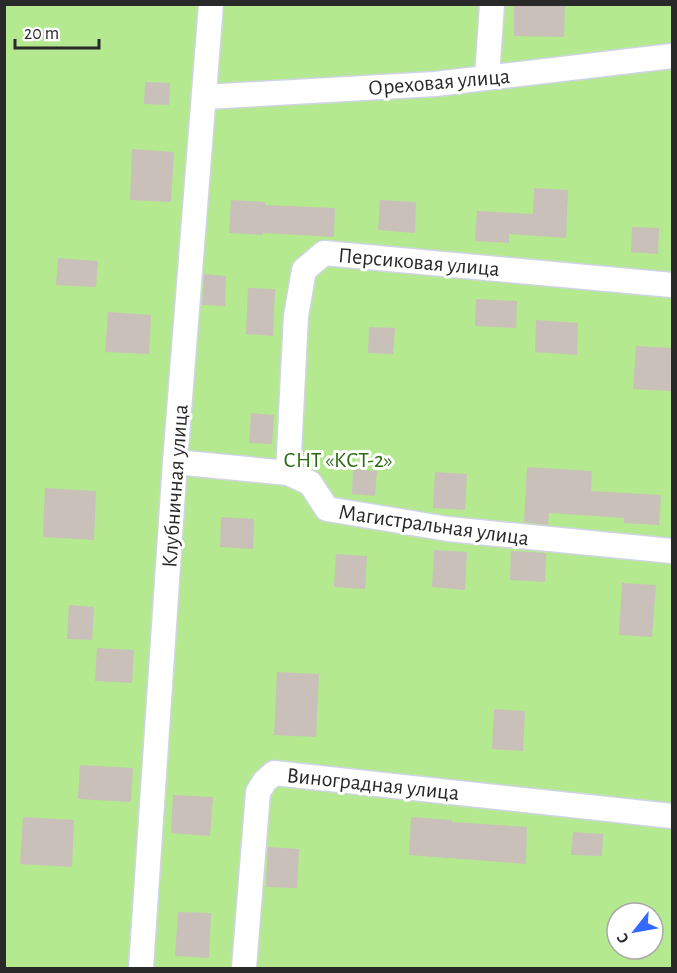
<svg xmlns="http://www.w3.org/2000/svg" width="677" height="973" font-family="'Alegreya Sans',sans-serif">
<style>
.green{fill:#b5e990;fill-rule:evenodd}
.building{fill:#c8c0b9}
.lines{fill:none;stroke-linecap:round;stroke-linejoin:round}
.street-casing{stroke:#ced4e3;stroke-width:27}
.street{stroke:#fff;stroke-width:24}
.labels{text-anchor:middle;stroke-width:6;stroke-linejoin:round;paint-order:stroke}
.street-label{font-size:22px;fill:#292929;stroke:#fff}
.park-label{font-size:22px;fill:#2c6b13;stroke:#fff}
</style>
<rect width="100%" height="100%" fill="#ede3d9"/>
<path class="green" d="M5,5H672V968H5ZM617,913H653V949H617Z"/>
<g class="building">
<polygon points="514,4 565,4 564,37 514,36"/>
<polygon points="145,82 170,83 169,105 144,104"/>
<polygon points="132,149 174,152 171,202 130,200"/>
<polygon points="534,188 568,190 566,238 509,234 509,243 475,241 477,211 533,214"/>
<polygon points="231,200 265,202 265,205 335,208 334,237 263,233 263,235 229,233"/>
<polygon points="380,200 416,202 415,233 378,230"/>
<polygon points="632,227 659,228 658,254 631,252"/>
<polygon points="58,258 98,261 96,287 56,285"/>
<polygon points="204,274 226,276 225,306 202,305"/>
<polygon points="248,288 275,289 273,336 246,334"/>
<polygon points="476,299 517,301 516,328 475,326"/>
<polygon points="108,312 151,315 149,354 105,352"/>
<polygon points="536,320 578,323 577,355 535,352"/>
<polygon points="369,327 395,328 393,354 368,353"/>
<polygon points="636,346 672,348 672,391 633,389"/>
<polygon points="251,413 274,415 272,444 249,443"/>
<polygon points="527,467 592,471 591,491 661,495 659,525 624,523 624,518 549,513 548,525 524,522"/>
<polygon points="353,469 377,471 375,496 352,494"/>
<polygon points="435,472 467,474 465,510 433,508"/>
<polygon points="45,488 96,491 94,540 43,537"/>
<polygon points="221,517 254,519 253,549 220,547"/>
<polygon points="434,550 467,552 465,590 432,587"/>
<polygon points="511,551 546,553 545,582 510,580"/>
<polygon points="336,554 367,556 365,589 334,587"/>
<polygon points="622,583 656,585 652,637 619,635"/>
<polygon points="69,605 94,607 92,640 67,639"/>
<polygon points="97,648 134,650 132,683 95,681"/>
<polygon points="277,672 319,674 316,737 274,735"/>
<polygon points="494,709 525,711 523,751 492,749"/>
<polygon points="80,765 133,768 131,802 78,799"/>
<polygon points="173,795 213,797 210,836 171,833"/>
<polygon points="23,817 74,820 72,867 20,864"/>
<polygon points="411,817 452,820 452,822 527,827 526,864 409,855"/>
<polygon points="573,832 603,834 602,856 571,855"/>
<polygon points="268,847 299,849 297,888 266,887"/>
<polygon points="178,912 211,913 209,958 175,956"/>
</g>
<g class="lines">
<g class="street-casing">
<g id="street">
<polyline points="487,77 492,4"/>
<polyline points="205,97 435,84 672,56"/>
<polyline points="175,462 288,473 310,483 327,509 448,529 672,551"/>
<polyline points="288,473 296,316 304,270 324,253 672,285"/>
<polyline points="141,968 175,462 211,4"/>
<polyline points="244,968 258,792 265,781 274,773 672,816"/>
</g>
</g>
<use href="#street" class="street"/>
</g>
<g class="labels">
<g class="street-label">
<text transform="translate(439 81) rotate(-5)" y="8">Ореховая улица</text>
<text transform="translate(419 261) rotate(5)" y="8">Персиковая улица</text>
<text transform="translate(174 486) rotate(-86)" y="8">Клубничная улица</text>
<text transform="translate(434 524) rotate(8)" y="8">Магистральная улица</text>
<text transform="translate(373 783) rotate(6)" y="8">Виноградная улица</text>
</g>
<g class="park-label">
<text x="338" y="467">СНТ «КСТ-2»</text>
</g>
</g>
<rect width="677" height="973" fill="none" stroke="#292929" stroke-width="12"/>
<g transform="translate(635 931) rotate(239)"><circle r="28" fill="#ffffff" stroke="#a9a9a9" stroke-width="1.5"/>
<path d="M0-4.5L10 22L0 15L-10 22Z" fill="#3469ff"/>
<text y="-9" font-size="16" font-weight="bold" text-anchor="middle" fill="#292929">С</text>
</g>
<path d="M15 39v9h84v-9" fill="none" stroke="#292929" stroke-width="3"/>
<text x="24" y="39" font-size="18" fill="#292929" stroke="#ffffff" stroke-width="4.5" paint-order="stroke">20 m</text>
</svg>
